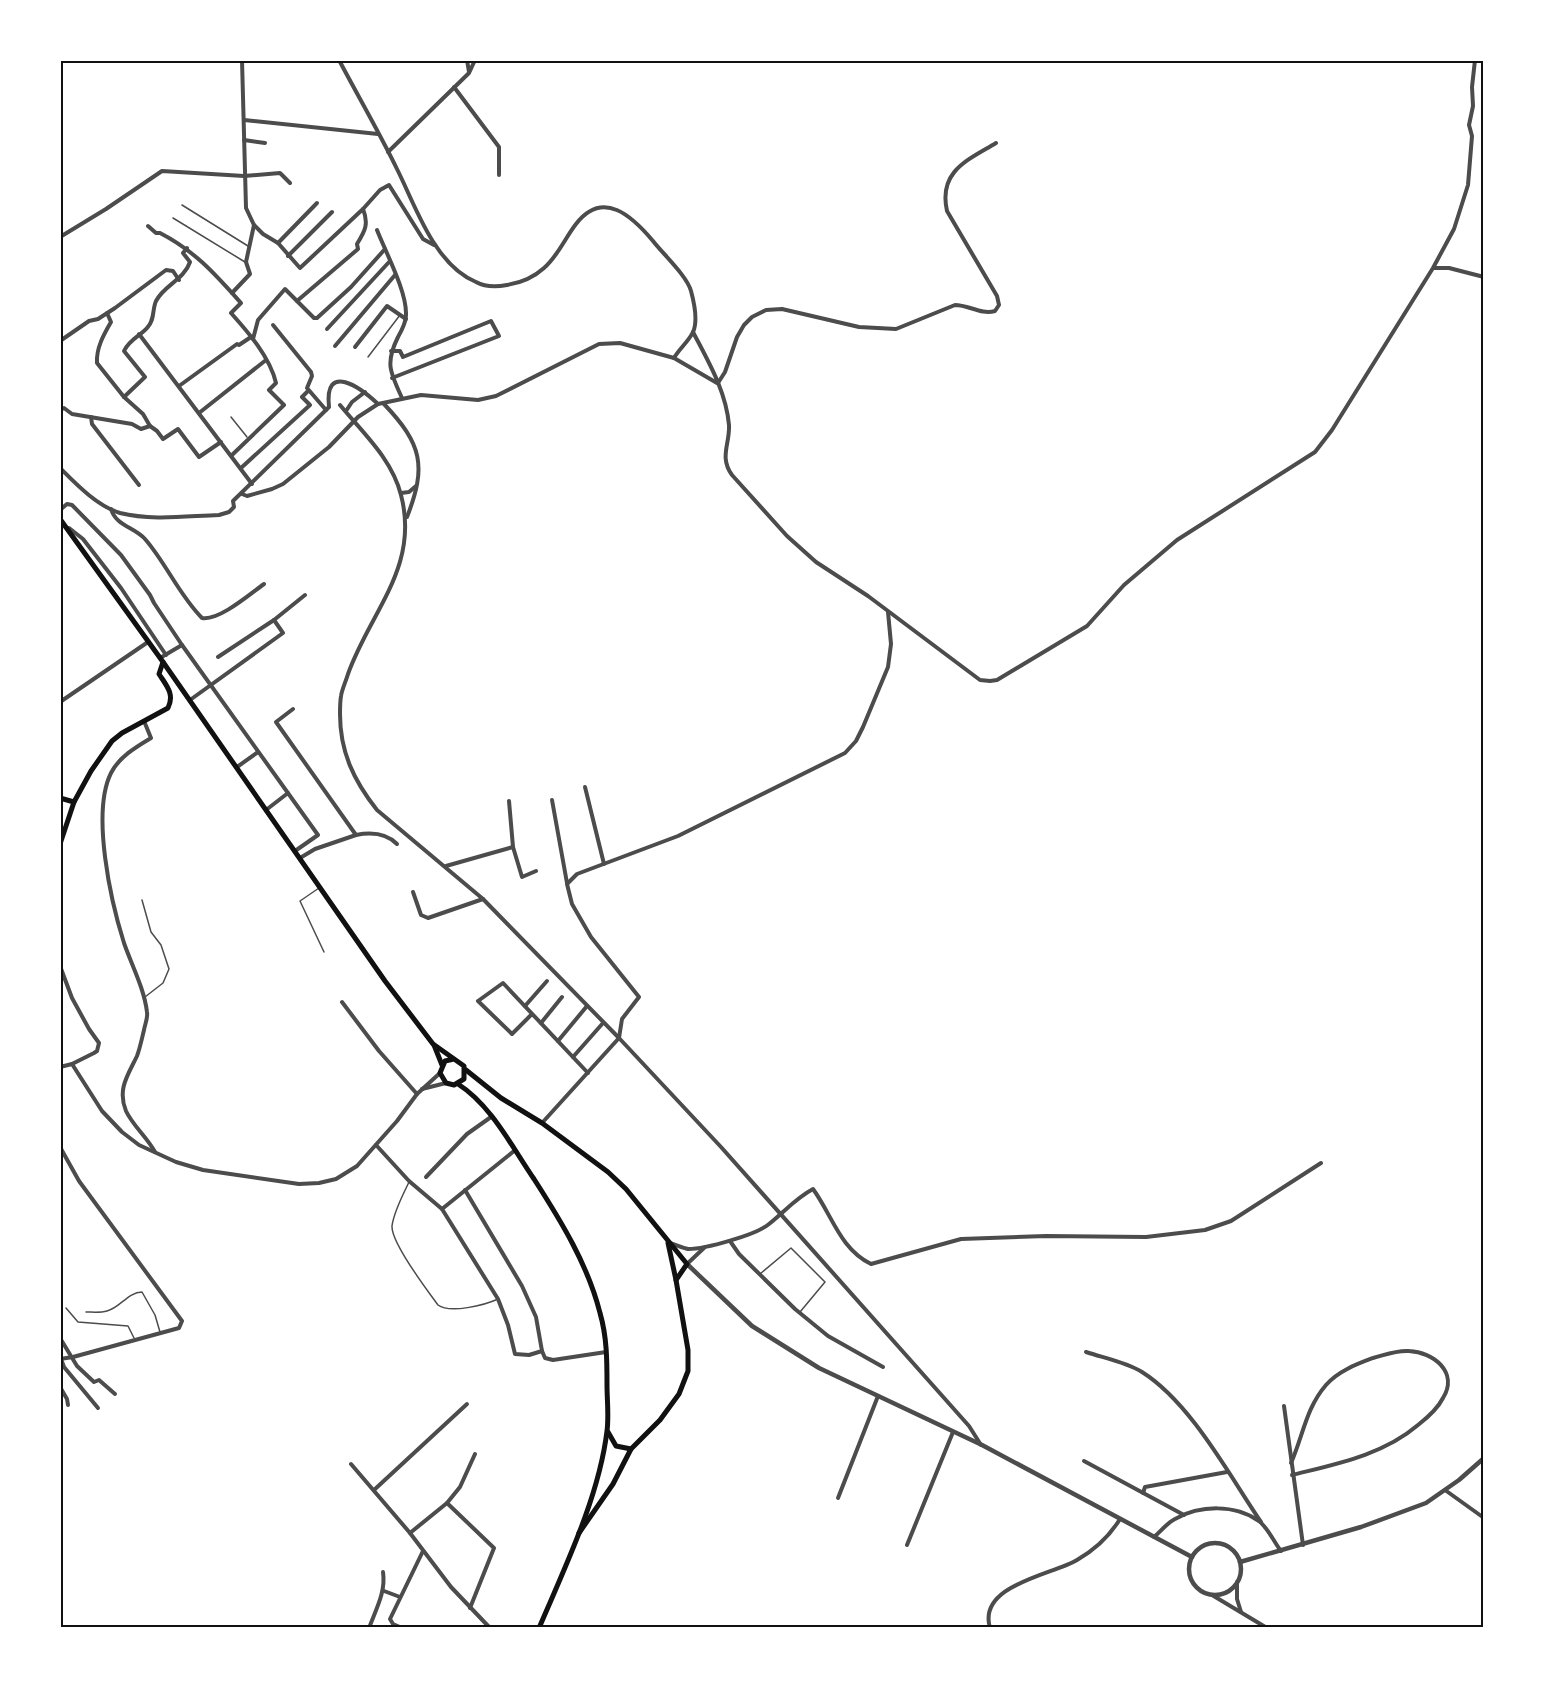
<svg xmlns="http://www.w3.org/2000/svg" width="1544" height="1688" font-family="Inter,sans-serif">
<style>
.lines{fill:none;stroke-linecap:round;stroke-linejoin:round}
.service{stroke:#4c4c4c;stroke-width:1.5}
.minor{stroke:#4c4c4c;stroke-width:4}
.tertiary{stroke:#4c4c4c;stroke-width:4.5}
.secondary{stroke:#111;stroke-width:5}
.neatline{fill:none;stroke:#111;stroke-width:2}
</style>
<rect width="100%" height="100%" fill="#fff"/>
<g class="lines">
<g class="service">
<polyline points="182,205 248,246"/>
<polyline points="173,218 245,262"/>
<polyline points="368,357 400,315"/>
<polyline points="231,417 247,437"/>
<polyline points="319,888 300,901 324,952"/>
<polyline points="142,900 151,932 161,945 169,969 163,983 145,997"/>
<polyline points="60,986 62,975"/>
<path d="M409,1182C403,1195 394,1211 392,1226C391,1243 427,1290 438,1305C450,1314 485,1305 498,1299"/>
<polyline points="760,1274 791,1248 825,1282 800,1312"/>
<polyline points="66,1308 78,1322 128,1326 134,1338"/>
<path d="M86,1312C92,1312 100,1313 107,1311C120,1308 128,1292 142,1292L155,1315L160,1332"/>
</g>
<g class="minor">
<path d="M339,60C358,96 379,132 397,169C409,193 421,225 436,246C446,261 459,275 476,282C485,287 497,287 507,285C520,283 534,277 544,268C558,256 565,238 576,224C603,189 632,216 653,241C663,254 687,276 691,291C694,302 698,321 693,332C689,341 679,349 674,358"/>
<polyline points="467,60 469,72"/>
<polyline points="454,87 499,147 499,175"/>
<polyline points="244,120 378,134"/>
<polyline points="244,140 265,143"/>
<polyline points="388,152 469,73 475,60"/>
<polyline points="254,225 263,234 278,243 300,268 363,209 380,190 389,185 423,239 434,245"/>
<path d="M148,226L156,233H160C195,251 215,274 241,303L231,313C248,332 270,357 276,383L269,390L284,405L232,455"/>
<path d="M377,230C386,253 407,292 406,315C406,322 402,330 398,337C385,363 390,372 402,398"/>
<polyline points="60,237 106,209 162,171 244,176 280,173 290,183"/>
<polyline points="278,243 317,203"/>
<polyline points="288,256 332,212"/>
<polyline points="1434,268 1449,268 1484,277"/>
<polyline points="232,293 250,274 246,262 254,225 246,208 242,60"/>
<path d="M297,301L358,249L357,244C365,231 369,224 363,209"/>
<path d="M107,313L111,322C104,334 96,348 97,363L124,397L143,414L150,426"/>
<path d="M273,325L311,372L312,376L307,388L326,410L329,407C324,361 361,388 378,404"/>
<polyline points="327,329 390,261"/>
<path d="M693,332C708,361 726,391 729,425C730,444 719,457 732,475L787,536L816,562L868,596L980,680L990,681L997,680L1087,626L1124,585L1177,540L1315,452L1332,430L1433,268L1454,229L1468,185L1472,136L1469,125L1473,106L1472,87L1475,60"/>
<polyline points="139,334 252,484"/>
<polyline points="253,339 258,320 285,289 314,318 317,318 351,287 385,249"/>
<polyline points="60,341 89,321 98,319 115,308 166,270 173,271 179,280"/>
<polyline points="335,346 395,275"/>
<polyline points="355,347 387,306 406,319"/>
<polyline points="391,351 400,351 403,357 491,321 499,336 392,378"/>
<path d="M718,383L725,372L737,337L744,325L752,317L766,310L782,309L859,327L896,329L955,305C969,305 981,315 995,311L999,305L997,296L947,211C938,171 968,160 996,143"/>
<polyline points="179,386 237,344 239,345 251,337"/>
<path d="M124,397L145,377L124,351C129,340 140,336 147,328C155,320 152,310 156,301C164,285 184,280 190,262L183,253L187,248"/>
<path d="M384,404C422,444 427,466 407,517"/>
<path d="M340,405C363,433 392,459 401,495C420,567 370,612 348,674C346,681 342,689 341,696C340,702 340,708 340,714C340,752 354,781 377,810L483,899L619,1038L721,1147L969,1426L981,1445"/>
<polyline points="60,410 64,408 72,414 132,424 141,429 150,426 157,431 163,439 178,429 199,457 221,442"/>
<polyline points="346,411 352,402 365,392"/>
<polyline points="199,413 266,360"/>
<polyline points="91,417 92,424 139,485"/>
<path d="M60,468C76,484 97,506 120,513C152,521 187,516 219,515L229,512L234,507L233,501L326,410"/>
<polyline points="241,468 310,405 302,397 308,391"/>
<polyline points="401,493 409,492 416,486"/>
<polyline points="242,494 247,496 272,489 283,484 329,447 358,417 378,404 421,395 478,400 496,396 599,344 620,343 674,358 717,383"/>
<path d="M111,509C116,526 134,527 145,539C166,563 179,595 202,618C219,621 250,594 264,584"/>
<polyline points="60,510 67,504 72,505 121,555 150,595 154,603 182,645 318,835 295,851"/>
<polyline points="69,528 83,539 121,588 166,655"/>
<polyline points="218,657 274,620 305,595"/>
<polyline points="160,658 182,645"/>
<polyline points="190,700 283,633 274,620"/>
<polyline points="60,702 148,642"/>
<polyline points="293,709 276,722 356,835 315,849 300,858"/>
<path d="M144,721L151,738C136,747 119,757 111,773C91,813 111,902 124,943C132,966 144,988 147,1012C148,1018 145,1024 144,1030C142,1038 140,1048 137,1056C128,1075 117,1089 126,1111C133,1126 147,1137 155,1152"/>
<polyline points="237,767 258,752"/>
<polyline points="585,787 604,864"/>
<polyline points="552,800 567,883"/>
<polyline points="509,801 513,847 522,877 536,871"/>
<polyline points="266,810 288,793"/>
<path d="M356,835C371,832 386,833 397,844"/>
<polyline points="446,866 513,847"/>
<polyline points="413,892 421,915 428,918 483,899"/>
<polyline points="60,966 72,998 89,1029 99,1043 97,1051 94,1053 72,1064"/>
<polyline points="342,1002 379,1051 417,1094"/>
<polyline points="525,1006 547,981"/>
<polyline points="532,1014 512,1034 478,1001 503,983 588,1073"/>
<polyline points="541,1023 562,997"/>
<polyline points="558,1041 587,1006"/>
<polyline points="573,1057 603,1023"/>
<polyline points="60,1067 72,1064 102,1111 122,1132 139,1145 176,1162 203,1170 299,1184 319,1183 336,1179 357,1166 397,1121 417,1094 440,1073"/>
<polyline points="422,1089 446,1083"/>
<polyline points="542,1123 619,1038 622,1019 639,997 591,937 572,904 567,884 577,874 678,836 845,753 856,741 863,727 888,667 891,644 888,612"/>
<polyline points="376,1145 409,1181 442,1209 498,1299 508,1325 515,1354 529,1355 542,1351 536,1317 522,1286 465,1190"/>
<polyline points="60,1147 79,1181 182,1321 179,1328 73,1357 60,1359"/>
<polyline points="426,1177 467,1134 491,1117"/>
<polyline points="442,1209 514,1151"/>
<polyline points="730,1241 739,1254 795,1309 828,1336 883,1367"/>
<path d="M670,1243C677,1245 682,1248 688,1249C705,1249 756,1235 769,1224C784,1212 796,1198 813,1189C832,1215 840,1249 871,1264L961,1239L1046,1236L1146,1237L1205,1230L1231,1221L1321,1163"/>
<polyline points="687,1264 705,1247"/>
<polyline points="60,1338 77,1366 94,1382 99,1380 115,1394"/>
<polyline points="542,1351 545,1358 553,1360 606,1352"/>
<path d="M1086,1352C1104,1358 1126,1362 1142,1372C1191,1403 1229,1475 1261,1522"/>
<polyline points="61,1359 64,1367 98,1408"/>
<polyline points="60,1387 67,1399 68,1405"/>
<polyline points="1284,1406 1303,1545"/>
<polyline points="1084,1461 1184,1515"/>
<path d="M1291,1463C1303,1436 1306,1408 1326,1385C1338,1371 1357,1364 1373,1358C1385,1355 1396,1350 1409,1351C1433,1352 1459,1372 1443,1398C1438,1408 1427,1418 1418,1425C1383,1455 1336,1464 1292,1475"/>
<polyline points="351,1464 410,1533 451,1587 490,1628"/>
<polyline points="374,1490 467,1404"/>
<polyline points="1445,1490 1484,1518"/>
<polyline points="1143,1493 1145,1487 1227,1472"/>
<polyline points="838,1498 878,1396"/>
<polyline points="447,1503 494,1548 470,1608"/>
<polyline points="410,1533 447,1503 460,1487 475,1454"/>
<path d="M1154,1537C1161,1531 1167,1523 1175,1519C1200,1505 1235,1504 1259,1521C1268,1528 1274,1542 1281,1551"/>
<polyline points="907,1545 953,1432"/>
<polyline points="1237,1582 1237,1599 1241,1612"/>
<polyline points="384,1591 400,1597"/>
<polyline points="1212,1595 1267,1628"/>
<path d="M369,1628C376,1609 386,1592 383,1572"/>
<polyline points="402,1628 393,1624 390,1619 423,1551"/>
<path d="M990,1628C977,1585 1052,1575 1077,1560C1096,1549 1109,1537 1120,1519"/>
</g>
<g class="tertiary">
<polyline points="687,1264 752,1326 819,1368 982,1445 1192,1557"/>
<circle cx="1215" cy="1569" r="26"/>
<polyline points="1240,1562 1361,1527 1426,1503 1459,1480 1484,1458"/>
</g>
<g class="secondary">
<polyline points="60,519 163,662 385,981 433,1044 464,1066 464,1079 454,1085 446,1083 440,1073 445,1061 454,1059"/>
<polyline points="60,798 74,802"/>
<path d="M60,844L74,802L91,771L112,741L122,733L168,708C175,694 166,685 159,674L163,662"/>
<polyline points="434,1045 442,1065"/>
<polyline points="466,1070 501,1098 542,1123 608,1172 626,1189 687,1264 676,1280 688,1350 688,1371 679,1394 660,1420 631,1449 613,1484 579,1533"/>
<path d="M458,1084C491,1105 512,1147 534,1179C561,1221 588,1265 600,1313C607,1337 607,1361 607,1385C607,1400 609,1416 607,1431C599,1497 565,1567 539,1628"/>
<polyline points="668,1243 676,1280"/>
<polyline points="608,1432 616,1446 631,1449"/>
</g>
</g>
<rect width="1544" height="1688" fill="none" stroke="#ffffff" stroke-width="123"/>
<rect x="62" y="62" width="1420" height="1564" class="neatline"/>
</svg>
